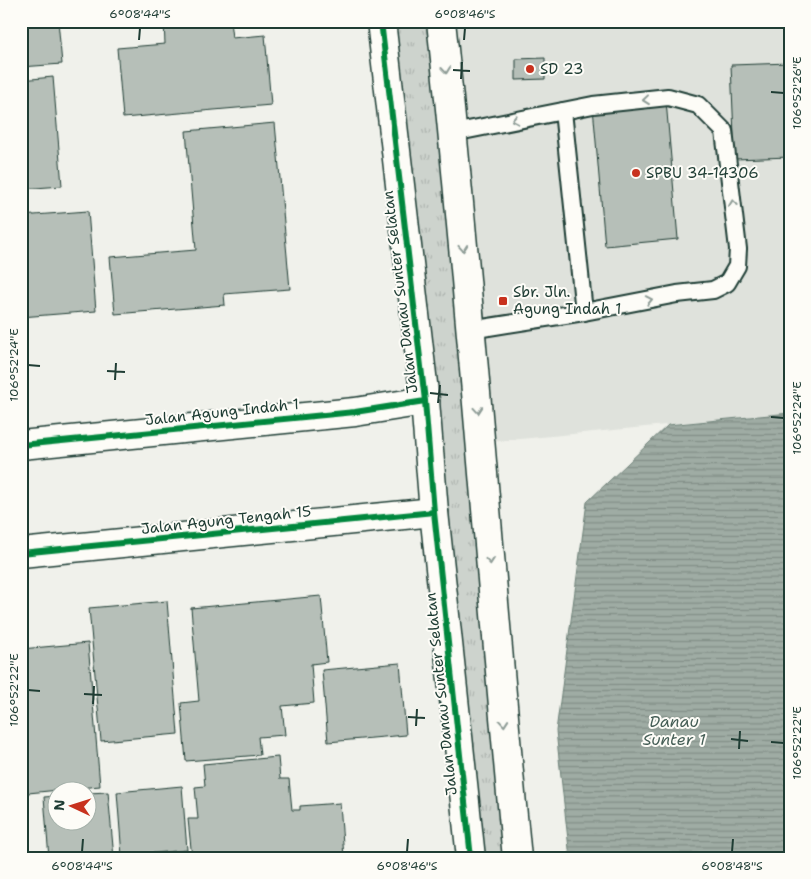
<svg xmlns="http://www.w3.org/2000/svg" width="811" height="879" font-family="'Shantell Sans',sans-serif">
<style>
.built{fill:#dfe2dc}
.grass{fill:url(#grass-tufts);stroke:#768880}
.water{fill:url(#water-rules);stroke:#6c8077}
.building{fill:#b6bfb8;stroke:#1f3d34}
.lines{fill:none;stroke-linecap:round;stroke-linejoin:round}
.service-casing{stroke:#1f3d34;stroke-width:20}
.minor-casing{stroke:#1f3d34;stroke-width:31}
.tertiary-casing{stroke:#1f3d34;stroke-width:31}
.service{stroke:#fdfcf7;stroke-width:16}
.minor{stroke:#fdfcf7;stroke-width:28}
.tertiary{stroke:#fdfcf7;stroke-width:28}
.cycleway-casing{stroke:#fdfcf7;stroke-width:9}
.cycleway{stroke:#00873e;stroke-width:6}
.oneway{stroke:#8e9c96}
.ticks{fill:none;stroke:#1f3d34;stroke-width:2}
.poi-dot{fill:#c8321e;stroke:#fdfcf7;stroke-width:2}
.labels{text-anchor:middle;stroke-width:4;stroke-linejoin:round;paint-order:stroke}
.poi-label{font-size:15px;fill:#1f3d34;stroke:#fdfcf7;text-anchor:start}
.street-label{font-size:15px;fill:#1f3d34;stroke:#fdfcf7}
.water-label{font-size:16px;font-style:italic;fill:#455e56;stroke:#fdfcf7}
.neatline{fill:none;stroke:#1f3d34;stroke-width:2}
.ticks-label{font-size:12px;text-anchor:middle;fill:#1f3d34}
</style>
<defs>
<pattern id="grass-tufts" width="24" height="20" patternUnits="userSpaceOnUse" patternTransform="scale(1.25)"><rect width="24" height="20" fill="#cdd3cd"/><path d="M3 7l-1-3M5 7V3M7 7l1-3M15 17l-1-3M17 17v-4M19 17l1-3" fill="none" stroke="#b0b6b1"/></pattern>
<pattern id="water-rules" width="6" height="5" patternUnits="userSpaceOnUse" patternTransform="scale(1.25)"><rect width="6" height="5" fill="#9faca4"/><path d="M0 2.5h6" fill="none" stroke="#818d86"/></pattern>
</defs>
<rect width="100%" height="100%" fill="#f0f1eb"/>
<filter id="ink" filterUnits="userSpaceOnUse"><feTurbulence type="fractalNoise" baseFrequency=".02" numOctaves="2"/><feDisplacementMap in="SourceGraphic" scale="10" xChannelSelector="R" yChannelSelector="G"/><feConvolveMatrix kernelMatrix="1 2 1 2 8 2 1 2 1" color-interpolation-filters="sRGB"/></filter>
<g filter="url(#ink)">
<polygon class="built" points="440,21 790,21 790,413 480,443"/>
<polygon class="grass" points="382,21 441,21 517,858 471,858"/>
<polygon class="water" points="790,413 790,858 570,858 556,731 587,502 668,425"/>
<g class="building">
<polygon points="21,21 58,21 62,64 21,67"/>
<polygon points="164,21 230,21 232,38 265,35 271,105 123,118 117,48 165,44"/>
<polygon points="545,58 545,79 516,80 516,59"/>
<polygon points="790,63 790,157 735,159 731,65"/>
<polygon points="53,77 62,186 21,189 21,80"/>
<polygon points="666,101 678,239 605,246 593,107"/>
<polygon points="275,123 290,289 224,294 225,305 115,314 110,257 196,250 186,131"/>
<polygon points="88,211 96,311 21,317 21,216"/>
<polygon points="321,596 327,662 311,664 314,703 282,706 285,735 258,737 260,755 186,761 181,703 199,701 191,608"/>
<polygon points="167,601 178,734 101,741 89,608"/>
<polygon points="88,643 100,786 28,793 21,719 21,649"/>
<polygon points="400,663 406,735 328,742 322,670"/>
<polygon points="278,757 280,779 289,779 292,810 300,810 300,806 340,803 344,858 192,858 188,819 198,819 195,787 205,786 203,764"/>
<polygon points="182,786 187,850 122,856 117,792"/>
<polygon points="108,792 114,858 49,858 44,797 58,796 58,822 88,822 88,793"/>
</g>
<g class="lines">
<g class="service-casing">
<g id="service">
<polyline points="563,111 584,312"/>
<polyline points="453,133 593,105 668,97 698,105 724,131 738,249 737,266 727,283 713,290 677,294 584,312 470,330"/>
</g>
</g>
<g class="minor-casing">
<g id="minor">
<polyline points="21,445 355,412 425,401"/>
<polyline points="21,553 434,512"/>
</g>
</g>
<g class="tertiary-casing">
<g id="tertiary">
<polyline points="381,21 425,401 434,512 471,858"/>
<path d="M441,21C471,300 490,579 517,858"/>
</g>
</g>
<use href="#service" class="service"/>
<use href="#minor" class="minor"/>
<use href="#tertiary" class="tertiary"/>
<g class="cycleway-casing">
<g id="cycleway">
<polyline points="381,21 425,401 434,512 471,858"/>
<polyline points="21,445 355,412 425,401"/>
<polyline points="21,553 434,512"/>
</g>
</g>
<use href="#cycleway" class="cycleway"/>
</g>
<defs><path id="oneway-chevron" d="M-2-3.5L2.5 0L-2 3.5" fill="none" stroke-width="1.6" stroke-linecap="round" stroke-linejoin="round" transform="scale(1.25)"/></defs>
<g class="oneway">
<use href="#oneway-chevron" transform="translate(446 70) rotate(84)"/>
<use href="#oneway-chevron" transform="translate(646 100) rotate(174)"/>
<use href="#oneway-chevron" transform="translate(515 120) rotate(169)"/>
<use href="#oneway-chevron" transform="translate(733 203) rotate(-97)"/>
<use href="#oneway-chevron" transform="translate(463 248) rotate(85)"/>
<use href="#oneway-chevron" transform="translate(649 300) rotate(-11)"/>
<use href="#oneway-chevron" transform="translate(478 410) rotate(85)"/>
<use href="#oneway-chevron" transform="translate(490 561) rotate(85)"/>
<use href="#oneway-chevron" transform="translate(504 723) rotate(85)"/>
</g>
</g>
<path class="ticks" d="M139,40L140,28M464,40L465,28M453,70L470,71M461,79L462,62M771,92L784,93M28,365L40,366M107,371L125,372M115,380L116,363M430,393L448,395M438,403L440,385M771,417L784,418M28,690L40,691M84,694L102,695M93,704L94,686M408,717L425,718M416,726L417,709M731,739L748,741M771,742L784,743M739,749L740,731M82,852L83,839M407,852L408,839M732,852L733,839"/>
<g class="poi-dot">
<circle cx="530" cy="69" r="5"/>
<circle cx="636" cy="173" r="5"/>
<rect x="498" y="296" width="10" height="10" rx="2.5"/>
</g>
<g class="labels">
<g class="poi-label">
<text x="540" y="74">SD 23</text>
<text x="646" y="178">SPBU 34-14306</text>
<text x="513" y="297">Sbr. Jln.<tspan x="513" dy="17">Agung Indah 1</tspan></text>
</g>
<g class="street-label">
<text transform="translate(400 292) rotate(-97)" y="5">Jalan Danau Sunter Selatan</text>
<text transform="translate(222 412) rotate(-6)" y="5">Jalan Agung Indah 1</text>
<text transform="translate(226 520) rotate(-6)" y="5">Jalan Agung Tengah 15</text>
<text transform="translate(441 694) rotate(-96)" y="5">Jalan Danau Sunter Selatan</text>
</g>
<g class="water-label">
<text x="674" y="727">Danau<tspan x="674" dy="18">Sunter 1</tspan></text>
</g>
</g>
<rect width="811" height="879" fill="none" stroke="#fdfcf7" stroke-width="55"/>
<g transform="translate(72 806) rotate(274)"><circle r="24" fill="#fdfcf7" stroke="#a4b0a9"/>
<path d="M0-4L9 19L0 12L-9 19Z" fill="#c8321e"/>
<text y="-8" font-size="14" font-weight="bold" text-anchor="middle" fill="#1f3d34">N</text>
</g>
<rect x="28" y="28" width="756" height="824" class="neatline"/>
<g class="ticks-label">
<text x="140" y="18">6°08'44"S</text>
<text x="465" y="18">6°08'46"S</text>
<text transform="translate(797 93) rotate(-90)" y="4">106°52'26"E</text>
<text transform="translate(14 365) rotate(-90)" y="4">106°52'24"E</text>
<text transform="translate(797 418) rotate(-90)" y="4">106°52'24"E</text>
<text transform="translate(14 690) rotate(-90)" y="4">106°52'22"E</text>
<text transform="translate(797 743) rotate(-90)" y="4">106°52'22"E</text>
<text x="82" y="870">6°08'44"S</text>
<text x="407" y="870">6°08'46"S</text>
<text x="732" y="870">6°08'48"S</text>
</g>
</svg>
